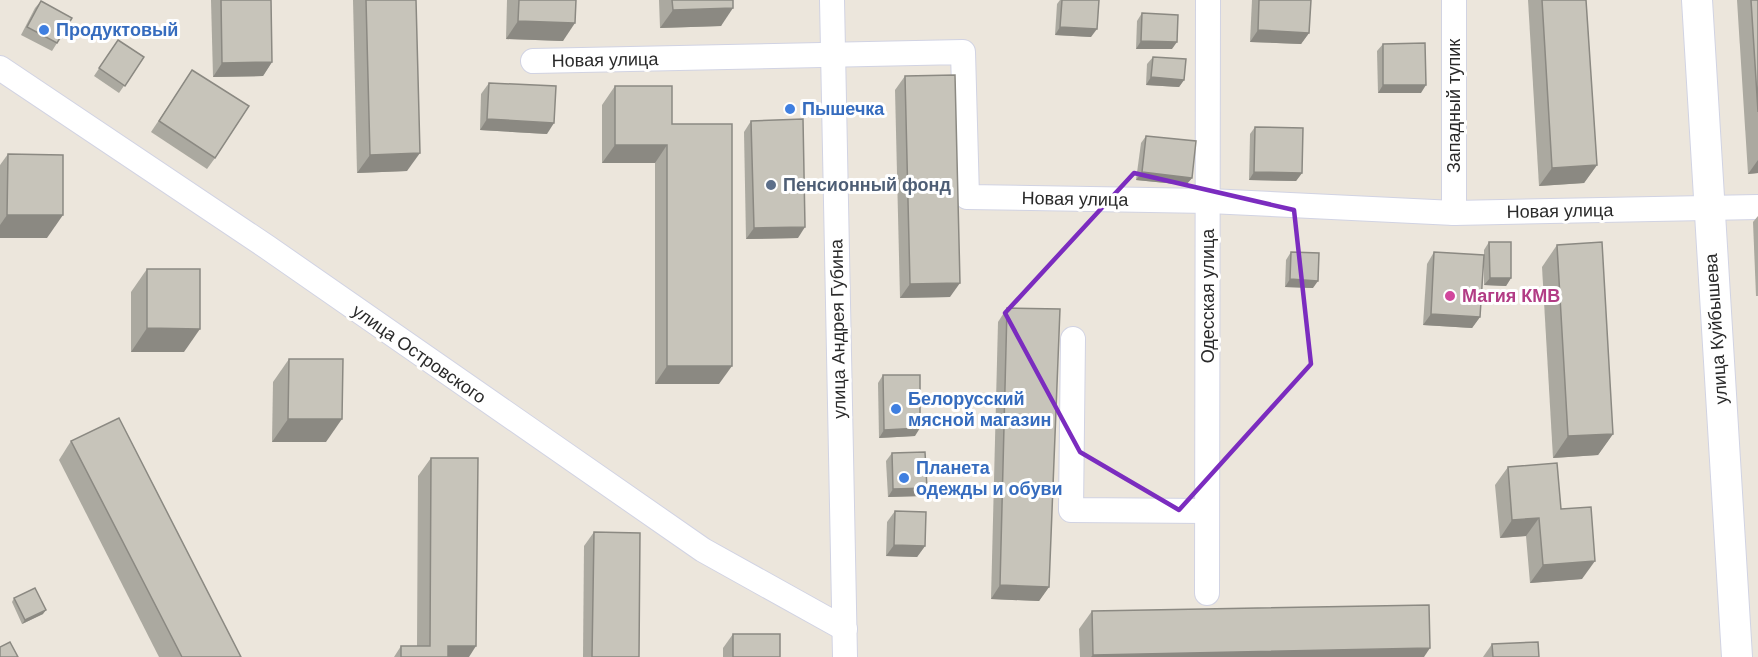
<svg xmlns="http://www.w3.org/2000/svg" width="1758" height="657" font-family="Arial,sans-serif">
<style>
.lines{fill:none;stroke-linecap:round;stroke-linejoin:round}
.minor-casing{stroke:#d1d3e3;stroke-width:26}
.tertiary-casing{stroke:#d1d3e3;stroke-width:32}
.minor{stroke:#fff;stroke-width:24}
.tertiary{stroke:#fff;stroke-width:30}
.wall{fill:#aba9a0}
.shaded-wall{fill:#8b8982}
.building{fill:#c7c4ba;stroke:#8b8982;stroke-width:1.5}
.marked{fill:none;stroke:#7b2cbf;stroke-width:4.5;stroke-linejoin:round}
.shop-dot{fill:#3f7fe0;stroke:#fff;stroke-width:2}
.service-dot{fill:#5c6f8a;stroke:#fff;stroke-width:2}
.hotel-dot{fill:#d1479c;stroke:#fff;stroke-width:2}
.labels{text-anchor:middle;stroke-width:6;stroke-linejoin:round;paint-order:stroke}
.shop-label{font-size:18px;font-weight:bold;fill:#366cbe;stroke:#fff;text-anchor:start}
.street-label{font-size:18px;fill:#2a2a2a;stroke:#fff}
.service-label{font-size:18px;font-weight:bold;fill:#4e5e75;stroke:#fff;text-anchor:start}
.hotel-label{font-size:18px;font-weight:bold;fill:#b23c85;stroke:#fff;text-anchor:start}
</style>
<rect width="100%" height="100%" fill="#ece6dc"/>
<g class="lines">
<g class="minor-casing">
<g id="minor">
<polyline points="832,0 845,657"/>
<polyline points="1454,0 1454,213"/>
<polyline points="533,61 963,52 967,197 1209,201 1454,213 1758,207"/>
<polyline points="0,68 267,247 703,550 845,629"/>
<polyline points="1073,339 1071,510 1207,511"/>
<polyline points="1207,593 1208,0"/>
</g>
</g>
<g class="tertiary-casing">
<polyline id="tertiary" points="1697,0 1737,657"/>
</g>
<use href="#minor" class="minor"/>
<use href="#tertiary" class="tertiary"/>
</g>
<g class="wall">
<polygon points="211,0 271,0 272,62 263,76 213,77"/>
<polygon points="353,0 416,0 407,171 357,173"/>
<polygon points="507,0 576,0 563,41 506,39"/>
<polygon points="659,0 746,0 733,0 721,26 660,28"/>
<polygon points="1060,0 1099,0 1091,37 1055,35 1057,4"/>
<polygon points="1252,0 1311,0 1309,33 1301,44 1250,42"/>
<polygon points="1528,0 1586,0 1597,165 1584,183 1539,186"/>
<polygon points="1737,0 1758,0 1758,173 1748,174"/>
<polygon points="41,1 57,43 52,51 21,35 35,8"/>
<polygon points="1142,13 1172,49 1136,49 1137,21"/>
<polygon points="118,40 144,57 119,93 94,76"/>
<polygon points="1383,44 1421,93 1378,93 1377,51"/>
<polygon points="1153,57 1184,80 1179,87 1146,85 1147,64"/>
<polygon points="905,76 950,297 900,298 895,90"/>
<polygon points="185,81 215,158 207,169 151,132"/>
<polygon points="489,83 547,134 480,130 481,94"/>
<polygon points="615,86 672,124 719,384 655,384 655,163 602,163 602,105"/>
<polygon points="751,121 798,238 746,239 744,132"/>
<polygon points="1255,127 1302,173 1296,181 1249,180 1250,134"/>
<polygon points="1146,136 1192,178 1186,185 1136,180 1141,143"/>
<polygon points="8,154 47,238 0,238 0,165"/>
<polygon points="1758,216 1758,296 1756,296 1753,222"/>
<polygon points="1489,242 1511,278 1506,286 1484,285 1484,250"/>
<polygon points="1557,245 1613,434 1598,455 1553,458 1542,267"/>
<polygon points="1291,252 1313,288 1285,287 1286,260"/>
<polygon points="1434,252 1480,317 1472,328 1423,325 1427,264"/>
<polygon points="147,269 184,352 131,352 131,292"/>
<polygon points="1007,308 1049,587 1039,601 991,599 998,322"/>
<polygon points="289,359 326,442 272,442 273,382"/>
<polygon points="883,375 915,436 879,438 878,383"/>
<polygon points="71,441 241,657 159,657 59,460"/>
<polygon points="892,453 927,488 922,496 888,497 886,461"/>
<polygon points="431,458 469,657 394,657 401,646 417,646 418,476"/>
<polygon points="1508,467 1561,509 1582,579 1530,583 1526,536 1500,538 1495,485"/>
<polygon points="895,511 925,546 917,557 886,556 887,522"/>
<polygon points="594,532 639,657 583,657 584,546"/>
<polygon points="14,598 43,614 22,624 12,602"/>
<polygon points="1092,611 1424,657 1080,657 1079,629"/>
<polygon points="733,634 780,657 723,657 723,648"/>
<polygon points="1492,644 1539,657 1483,657"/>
</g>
<g class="shaded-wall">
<polygon points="733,8 721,26 660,28 673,10"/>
<polygon points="518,21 575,23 563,41 506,39"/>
<polygon points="1060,27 1097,29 1091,37 1055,35"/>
<polygon points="1258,30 1309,33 1301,44 1250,42"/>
<polygon points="1141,41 1177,42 1172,49 1136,49"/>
<polygon points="272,62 263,76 213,77 222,63"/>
<polygon points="1151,77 1184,80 1179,87 1146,85"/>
<polygon points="1383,85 1426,85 1421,93 1378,93"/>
<polygon points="487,119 554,123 547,134 480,130"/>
<polygon points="615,145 667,145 655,163 602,163"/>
<polygon points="420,153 407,171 357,173 370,155"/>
<polygon points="1758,160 1758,173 1748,174"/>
<polygon points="1597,165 1584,183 1539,186 1552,168"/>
<polygon points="1142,172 1192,178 1186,185 1136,180"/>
<polygon points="1254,172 1302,173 1296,181 1249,180"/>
<polygon points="7,215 63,215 47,238 0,238 0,225"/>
<polygon points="805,227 798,238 746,239 754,228"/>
<polygon points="1490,278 1511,278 1506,286 1484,285"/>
<polygon points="1290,279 1318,281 1313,288 1285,287"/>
<polygon points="960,283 950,297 900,298 910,284"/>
<polygon points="1431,314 1480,317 1472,328 1423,325"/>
<polygon points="147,328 200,329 184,352 131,352"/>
<polygon points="667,366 732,366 719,384 655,384"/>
<polygon points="288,419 342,419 326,442 272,442"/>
<polygon points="920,428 915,436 879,438 884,430"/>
<polygon points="1613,434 1598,455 1553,458 1568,436"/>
<polygon points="927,488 922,496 888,497 893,489"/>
<polygon points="1539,518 1526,536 1500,538 1512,520"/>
<polygon points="894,545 925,546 917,557 886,556"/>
<polygon points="1595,561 1582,579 1530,583 1543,565"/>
<polygon points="1000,585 1049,587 1039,601 991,599"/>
<polygon points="46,610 43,614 22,624 25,620"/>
<polygon points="448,646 476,646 469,657 440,657"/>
<polygon points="1430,648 1424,657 1091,657 1093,655"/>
</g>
<g class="building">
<polygon points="221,0 271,0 272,62 222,63"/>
<polygon points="366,0 416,0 420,153 370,155"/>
<polygon points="519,0 576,0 575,23 518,21"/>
<polygon points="672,0 733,0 733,8 673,10"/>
<polygon points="1062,0 1099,0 1097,29 1060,27"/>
<polygon points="1259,0 1311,0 1309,33 1258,30"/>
<polygon points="1542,0 1586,0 1597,165 1552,168"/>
<polygon points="1751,0 1758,0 1758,112"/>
<polygon points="41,1 72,18 57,43 27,27"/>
<polygon points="1142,13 1178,15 1177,42 1141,41"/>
<polygon points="118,40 144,57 125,86 99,68"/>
<polygon points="1425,43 1426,85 1383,85 1383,44"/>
<polygon points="1153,57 1186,59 1184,80 1151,77"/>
<polygon points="192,70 249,106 215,158 159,121"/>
<polygon points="955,75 960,283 910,284 905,76"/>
<polygon points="489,83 556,86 554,123 487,119"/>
<polygon points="615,86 672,86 672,124 732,124 732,366 667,366 667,145 615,145"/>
<polygon points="803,119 805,227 754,228 751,121"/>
<polygon points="1255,127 1303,128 1302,173 1254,172"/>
<polygon points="1146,136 1196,141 1192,178 1142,172"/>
<polygon points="8,154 63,155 63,215 7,215"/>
<polygon points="1489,242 1511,242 1511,278 1490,278"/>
<polygon points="1602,242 1613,434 1568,436 1557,245"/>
<polygon points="1291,252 1319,253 1318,281 1290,279"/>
<polygon points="1434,252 1484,255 1480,317 1431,314"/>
<polygon points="147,269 200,269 200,329 147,328"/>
<polygon points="1007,308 1060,309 1049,587 1000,585"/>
<polygon points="289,359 343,359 342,419 288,419"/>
<polygon points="883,375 920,375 920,428 884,430"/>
<polygon points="119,418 241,657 182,657 71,441"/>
<polygon points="925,452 927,488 893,489 892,453"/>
<polygon points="431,458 478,458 476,646 448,646 448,657 401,657 401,646 430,646"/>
<polygon points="1557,463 1561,509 1591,507 1595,561 1543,565 1539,518 1512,520 1508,467"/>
<polygon points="895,511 926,512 925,546 894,545"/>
<polygon points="594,532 640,533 639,657 592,657"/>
<polygon points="35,588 46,610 25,620 14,598"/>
<polygon points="1429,605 1430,648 1093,655 1092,611"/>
<rect x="733" y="634" width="47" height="23"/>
<polygon points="10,642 18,657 0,657 0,647"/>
<polygon points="1538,642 1539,657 1493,657 1492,644"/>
</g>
<path class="marked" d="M1134,173L1294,210L1311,364L1179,510L1080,452L1005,313Z"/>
<g class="shop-dot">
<circle cx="44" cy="30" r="6"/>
<circle cx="790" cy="109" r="6"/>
<circle cx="896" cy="409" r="6"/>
<circle cx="904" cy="478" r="6"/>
</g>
<circle class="service-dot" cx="771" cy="185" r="6"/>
<circle class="hotel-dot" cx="1450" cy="296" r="6"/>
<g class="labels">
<g class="shop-label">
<text x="56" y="36">Продуктовый</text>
<text x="802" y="115">Пышечка</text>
<text x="908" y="405">Белорусский<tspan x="908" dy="21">мясной магазин</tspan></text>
<text x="916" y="474">Планета<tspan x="916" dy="21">одежды и обуви</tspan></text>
</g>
<g class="street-label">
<text transform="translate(605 60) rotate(-1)" y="6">Новая улица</text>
<text transform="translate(1454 106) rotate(-90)" y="6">Западный тупик</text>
<text transform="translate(1075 199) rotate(1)" y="6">Новая улица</text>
<text transform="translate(1560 211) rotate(-1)" y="6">Новая улица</text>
<text transform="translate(1208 296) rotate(-90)" y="6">Одесская улица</text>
<text transform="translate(838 329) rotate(-91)" y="6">улица Андрея Губина</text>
<text transform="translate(1716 329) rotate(-94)" y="6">улица Куйбышева</text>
<text transform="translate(419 354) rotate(35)" y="6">улица Островского</text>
</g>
<g class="service-label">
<text x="783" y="191">Пенсионный фонд</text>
</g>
<g class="hotel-label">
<text x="1462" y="302">Магия КМВ</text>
</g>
</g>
</svg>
